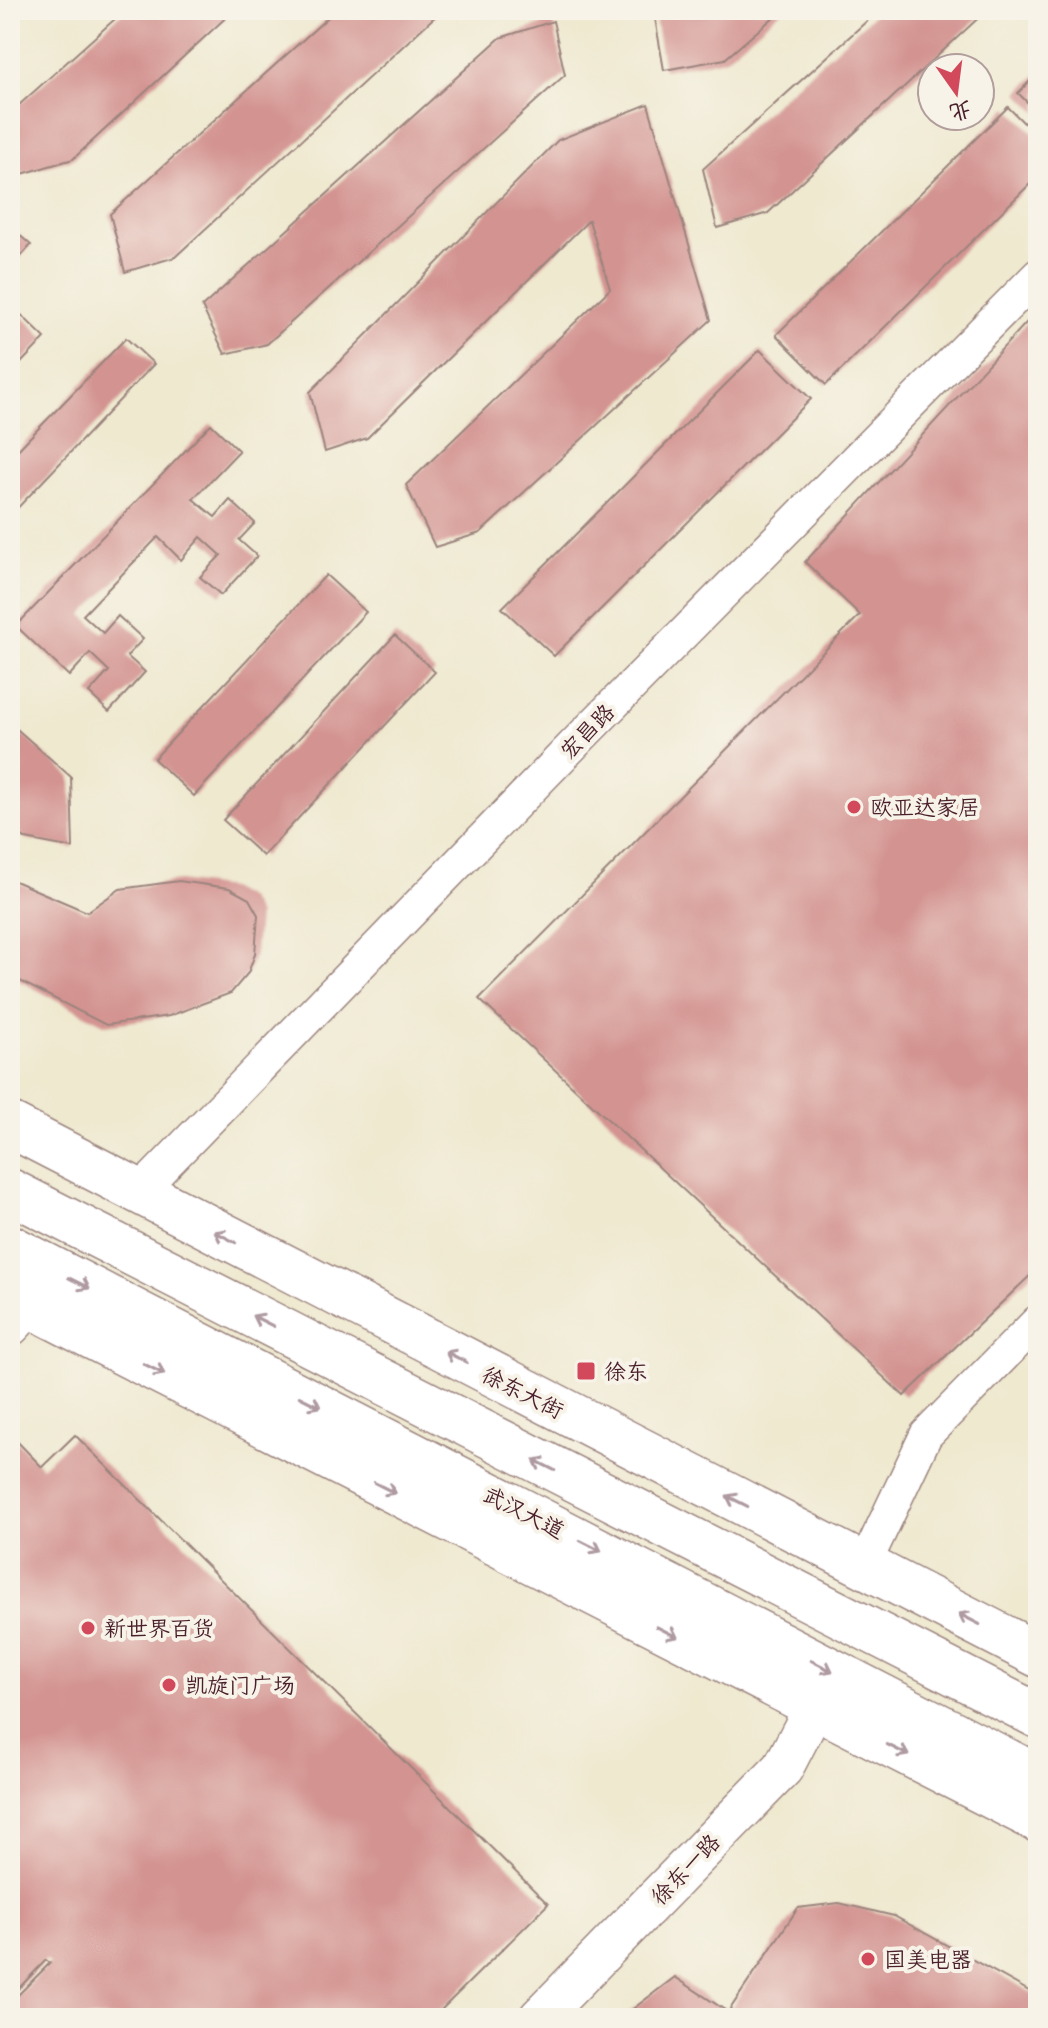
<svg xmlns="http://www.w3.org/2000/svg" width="1048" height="2028" font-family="Kalam,'LXGW WenKai TC',sans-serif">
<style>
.building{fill:#d39390}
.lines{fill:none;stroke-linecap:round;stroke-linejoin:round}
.minor-casing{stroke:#9c847e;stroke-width:35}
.tertiary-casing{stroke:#9c847e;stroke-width:43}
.primary-casing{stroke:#9c847e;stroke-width:47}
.trunk-casing{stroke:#9c847e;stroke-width:47}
.minor{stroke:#fff;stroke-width:32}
.tertiary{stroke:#fff;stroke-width:40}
.primary{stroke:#fff;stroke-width:44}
.trunk{stroke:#fff;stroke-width:44}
.oneway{stroke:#ae9aa0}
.poi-dot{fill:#d1495b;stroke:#f7f3e8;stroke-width:3}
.labels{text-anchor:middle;stroke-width:8;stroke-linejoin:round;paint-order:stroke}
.street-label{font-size:22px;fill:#4a1f2b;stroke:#f7f3e8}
.poi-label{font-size:22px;fill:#4a1f2b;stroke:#f7f3e8;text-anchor:start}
</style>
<rect width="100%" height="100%" fill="#f7f3e8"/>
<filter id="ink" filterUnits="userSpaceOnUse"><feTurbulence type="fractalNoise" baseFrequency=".0125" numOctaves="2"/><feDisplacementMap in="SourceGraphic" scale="16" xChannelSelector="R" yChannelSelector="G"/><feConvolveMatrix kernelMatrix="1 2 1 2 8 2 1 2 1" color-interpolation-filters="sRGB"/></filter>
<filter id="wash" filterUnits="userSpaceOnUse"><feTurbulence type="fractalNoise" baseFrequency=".006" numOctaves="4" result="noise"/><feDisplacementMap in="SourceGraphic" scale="32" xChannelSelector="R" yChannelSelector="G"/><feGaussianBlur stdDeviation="1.8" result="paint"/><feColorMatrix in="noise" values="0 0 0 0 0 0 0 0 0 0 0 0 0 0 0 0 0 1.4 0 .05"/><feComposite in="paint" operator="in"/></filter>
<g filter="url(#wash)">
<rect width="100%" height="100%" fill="#efe9d0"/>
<g id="blocks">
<g class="building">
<polygon points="125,10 234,10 73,159 22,174 10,113"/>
<polygon points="336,10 442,10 175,257 125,272 110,214"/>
<polygon points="658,10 782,10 725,59 664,70 654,13"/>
<polygon points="879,10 987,10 768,213 717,228 703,169"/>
<polygon points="553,21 565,75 267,344 225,354 202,307 500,38"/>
<polygon points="1038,73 1038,113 1018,93"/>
<polygon points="648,104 711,320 480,533 435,547 406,485 610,289 589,220 367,438 325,452 310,392 558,140"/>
<polygon points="1008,107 1038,137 1038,176 826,385 776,335"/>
<polygon points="10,227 31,245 10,269"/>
<polygon points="10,304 45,338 20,364 10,355"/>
<polygon points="1038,310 1038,1268 904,1396 479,999 860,615 805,562"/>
<polygon points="126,338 154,364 10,516 10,458"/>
<polygon points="760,350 811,399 554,656 502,608"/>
<polygon points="211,424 239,451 193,499 215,517 230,500 255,523 239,540 257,556 221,595 200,577 221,555 201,537 181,560 158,537 83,615 103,633 118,616 143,639 127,656 145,672 109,712 89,693 109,671 90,653 69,676 16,626"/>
<polygon points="326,575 366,612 194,796 154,759"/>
<polygon points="395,635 435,672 263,856 223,820"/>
<polygon points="10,723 71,777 73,848 26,839 10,825"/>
<polygon points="10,879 87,912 120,889 179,881 229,888 249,899 258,915 255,954 248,973 231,993 169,1016 106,1025 10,976"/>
<polygon points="10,1434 42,1467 75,1435 548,1904 433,2018 10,2018 10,2003 50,1963 46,1960 18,1989 10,1981"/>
<polygon points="839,1903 894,1916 1038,1996 1038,2018 621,2018 675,1977 728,2012 798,1908"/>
</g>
</g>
</g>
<g filter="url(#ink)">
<use href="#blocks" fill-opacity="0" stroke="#9c847e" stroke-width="2"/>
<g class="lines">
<g class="minor-casing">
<g id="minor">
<polyline points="139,1192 584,734 1038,275"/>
<polyline points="864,1566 926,1435 1038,1321"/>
</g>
</g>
<g class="tertiary-casing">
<g id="tertiary">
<polyline points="10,1326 30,1305"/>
<polyline points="539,2018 783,1768 814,1708"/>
</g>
</g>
<g class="primary-casing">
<g id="primary">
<polyline points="10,1125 1038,1655"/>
<polyline points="10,1295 1038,1820"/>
</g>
</g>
<g class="trunk-casing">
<g id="trunk">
<polyline points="10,1191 1038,1716"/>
<polyline points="10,1247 1038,1777"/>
</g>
</g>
<use href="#minor" class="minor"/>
<use href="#tertiary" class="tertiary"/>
<use href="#primary" class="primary"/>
<use href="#trunk" class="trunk"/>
</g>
<defs><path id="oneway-shaft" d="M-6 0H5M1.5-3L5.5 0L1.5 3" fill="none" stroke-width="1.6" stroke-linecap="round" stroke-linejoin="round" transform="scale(2)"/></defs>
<g class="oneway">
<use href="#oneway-shaft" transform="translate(225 1237) rotate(-152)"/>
<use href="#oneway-shaft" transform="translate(79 1283) rotate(27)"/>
<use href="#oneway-shaft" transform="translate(263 1321) rotate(-153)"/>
<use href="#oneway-shaft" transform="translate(456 1357) rotate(-153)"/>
<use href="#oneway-shaft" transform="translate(154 1369) rotate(27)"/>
<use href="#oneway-shaft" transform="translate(310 1402) rotate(27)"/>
<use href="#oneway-shaft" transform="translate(544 1465) rotate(-153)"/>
<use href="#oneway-shaft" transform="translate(385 1488) rotate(27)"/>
<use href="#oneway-shaft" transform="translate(737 1501) rotate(-153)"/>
<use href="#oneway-shaft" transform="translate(591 1546) rotate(27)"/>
<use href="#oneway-shaft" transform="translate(969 1619) rotate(-153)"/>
<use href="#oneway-shaft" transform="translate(667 1632) rotate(27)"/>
<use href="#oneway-shaft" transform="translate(822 1666) rotate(27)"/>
<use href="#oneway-shaft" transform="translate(898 1750) rotate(27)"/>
</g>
</g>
<g class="poi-dot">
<circle cx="854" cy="807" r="8"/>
<rect x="576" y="1361" width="20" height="20" rx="4"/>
<circle cx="88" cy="1628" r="8"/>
<circle cx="169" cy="1685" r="8"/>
<circle cx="868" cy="1959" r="8"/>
</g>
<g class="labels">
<g class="street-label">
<text transform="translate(587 731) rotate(-46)" y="8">宏昌路</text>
<text transform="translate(523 1392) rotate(27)" y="8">徐东大街</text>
<text transform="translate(524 1512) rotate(27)" y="8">武汉大道</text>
<text transform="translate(685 1869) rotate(-46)" y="8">徐东一路</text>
</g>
<g class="poi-label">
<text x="870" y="815">欧亚达家居</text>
<text x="604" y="1379">徐东</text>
<text x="104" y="1636">新世界百货</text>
<text x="185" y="1693">凯旋门广场</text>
<text x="884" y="1967">国美电器</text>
</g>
</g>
<rect width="1048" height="2028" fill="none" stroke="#f7f3e8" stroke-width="40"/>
<g transform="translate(956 92) rotate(166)"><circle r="38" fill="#f7f3e8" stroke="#b29e9c" stroke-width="2"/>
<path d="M0-6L14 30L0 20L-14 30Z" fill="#d1495b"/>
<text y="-12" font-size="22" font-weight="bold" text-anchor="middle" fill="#4a1f2b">北</text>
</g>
</svg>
